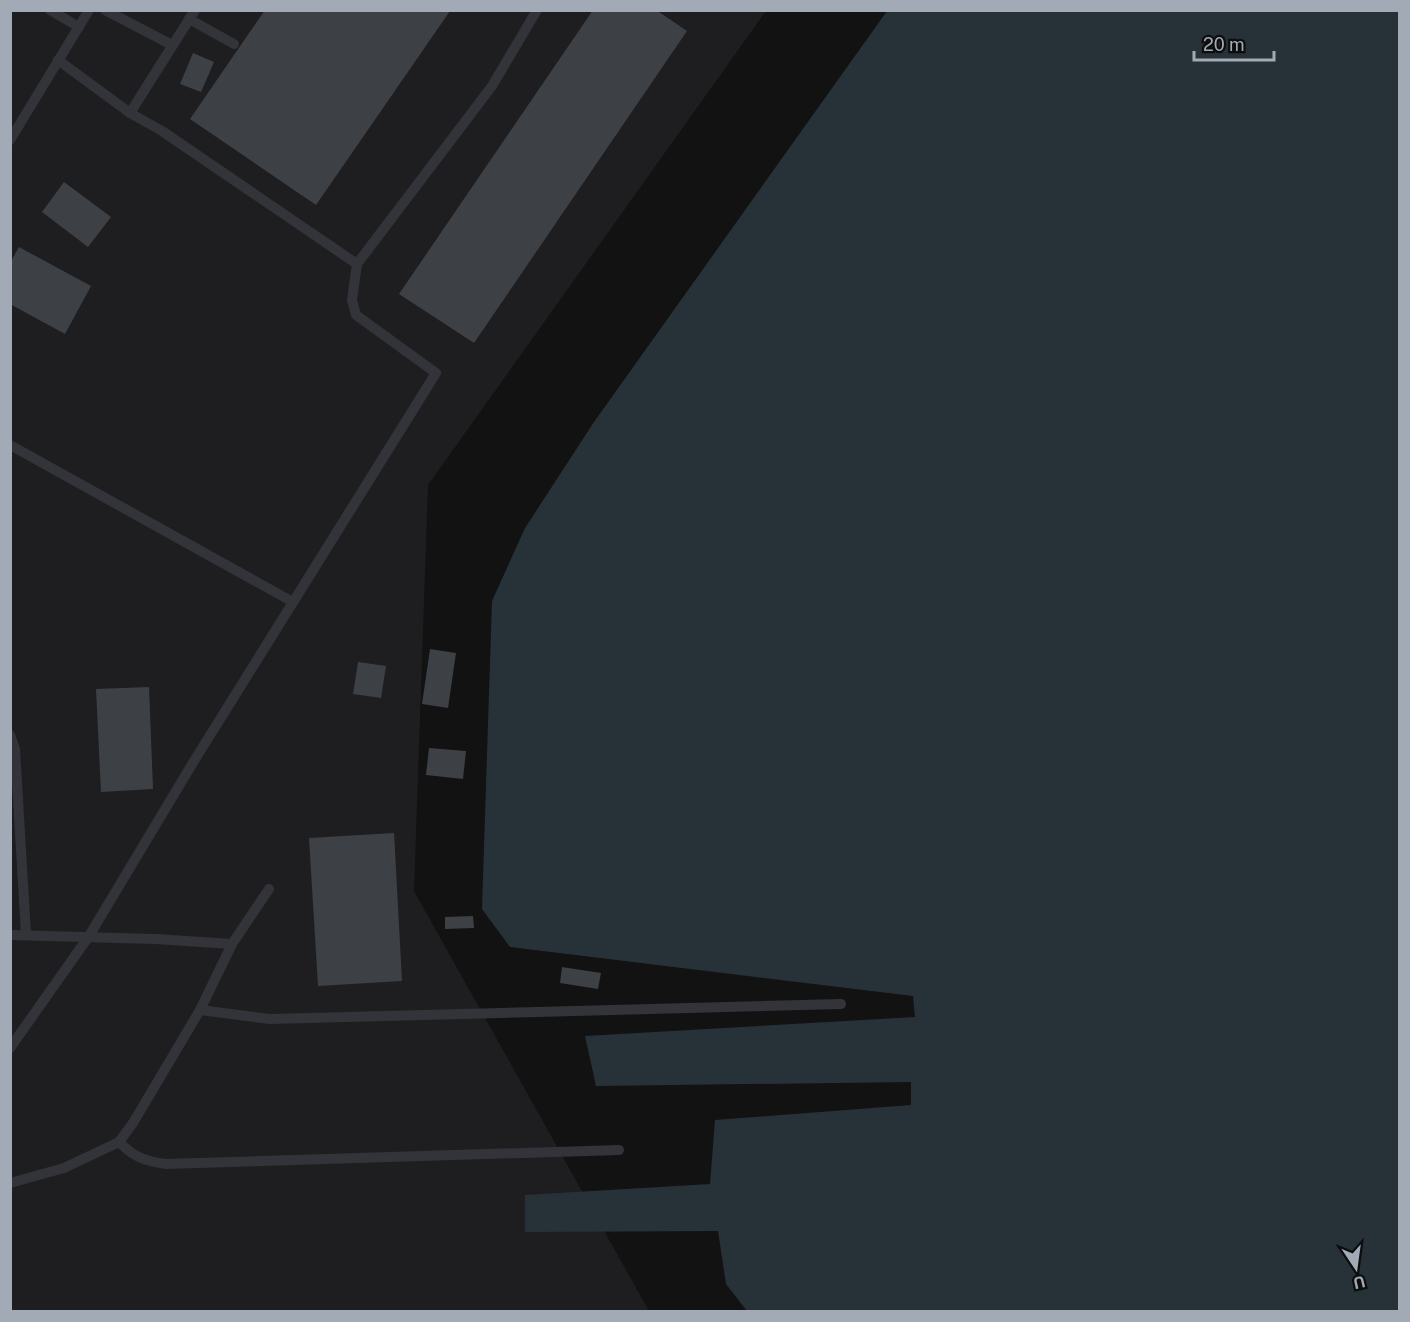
<svg xmlns="http://www.w3.org/2000/svg" width="1410" height="1322" font-family="'Public Sans',sans-serif">
<style>
.built{fill:#1e1e20}
.water{fill:#273238}
.building{fill:#3d4044}
.lines{fill:none;stroke-linecap:round;stroke-linejoin:round}
.service{stroke:#323439;stroke-width:10}
</style>
<rect width="100%" height="100%" fill="#121213"/>
<polygon class="built" points="10,11 766,11 428,485 414,891 649,1311 11,1311"/>
<polygon class="water" points="887,11 1399,11 1399,1311 747,1311 726,1284 718,1231 525,1232 525,1195 710,1184 715,1120 911,1105 911,1082 596,1086 585,1036 915,1017 913,996 510,947 482,909 492,601 525,528 594,422"/>
<g class="building">
<polygon points="265,10 450,11 316,205 190,119"/>
<polygon points="593,10 656,10 687,31 474,343 399,294"/>
<polygon points="193,53 214,62 201,92 180,84"/>
<polygon points="64,182 111,217 88,247 42,212"/>
<polygon points="19,247 91,286 65,334 10,304 10,263"/>
<polygon points="430,649 456,653 448,708 422,704"/>
<polygon points="358,662 386,666 381,698 353,694"/>
<polygon points="149,687 153,789 101,792 96,689"/>
<polygon points="429,748 466,751 463,779 426,775"/>
<polygon points="394,833 402,981 318,986 309,838"/>
<polygon points="473,916 474,928 445,929 445,917"/>
<polygon points="562,967 601,973 598,989 560,983"/>
</g>
<g class="lines">
<g class="service">
<polyline points="50,10 79,27"/>
<polyline points="105,10 172,45"/>
<polyline points="189,19 234,44"/>
<polyline points="58,60 130,113 162,131 357,264"/>
<polyline points="130,113 195,10"/>
<polyline points="10,140 89,10"/>
<polyline points="10,445 293,602"/>
<polyline points="10,735 15,749 26,934"/>
<polyline points="10,935 155,939 232,944"/>
<polyline points="200,1010 270,1019 841,1004"/>
<polyline points="10,1048 89,936 194,761 436,373 356,315 352,300 357,264 492,86 537,10"/>
<path d="M119,1142C134,1157 144,1161 166,1164L619,1150"/>
<polyline points="10,1183 64,1168 119,1142 133,1123 200,1010 232,944 269,889"/>
</g>
</g>
<rect width="1410" height="1322" fill="none" stroke="#a2aab5" stroke-width="24"/>
<g transform="translate(1356 1268) rotate(167)" stroke="#0d0d0e" stroke-width="4.5" paint-order="stroke">
<path d="M0-4.5L10 22L0 15L-10 22Z" fill="#a2aab5"/>
<text y="-9" font-size="16" font-weight="bold" text-anchor="middle" fill="#a2aab5">U</text>
</g>
<path d="M1194 51v9h80v-9" fill="none" stroke="#a2aab5" stroke-width="3"/>
<text x="1203" y="51" font-size="18" fill="#a2aab5" stroke="#0d0d0e" stroke-width="4.5" paint-order="stroke">20 m</text>
</svg>
